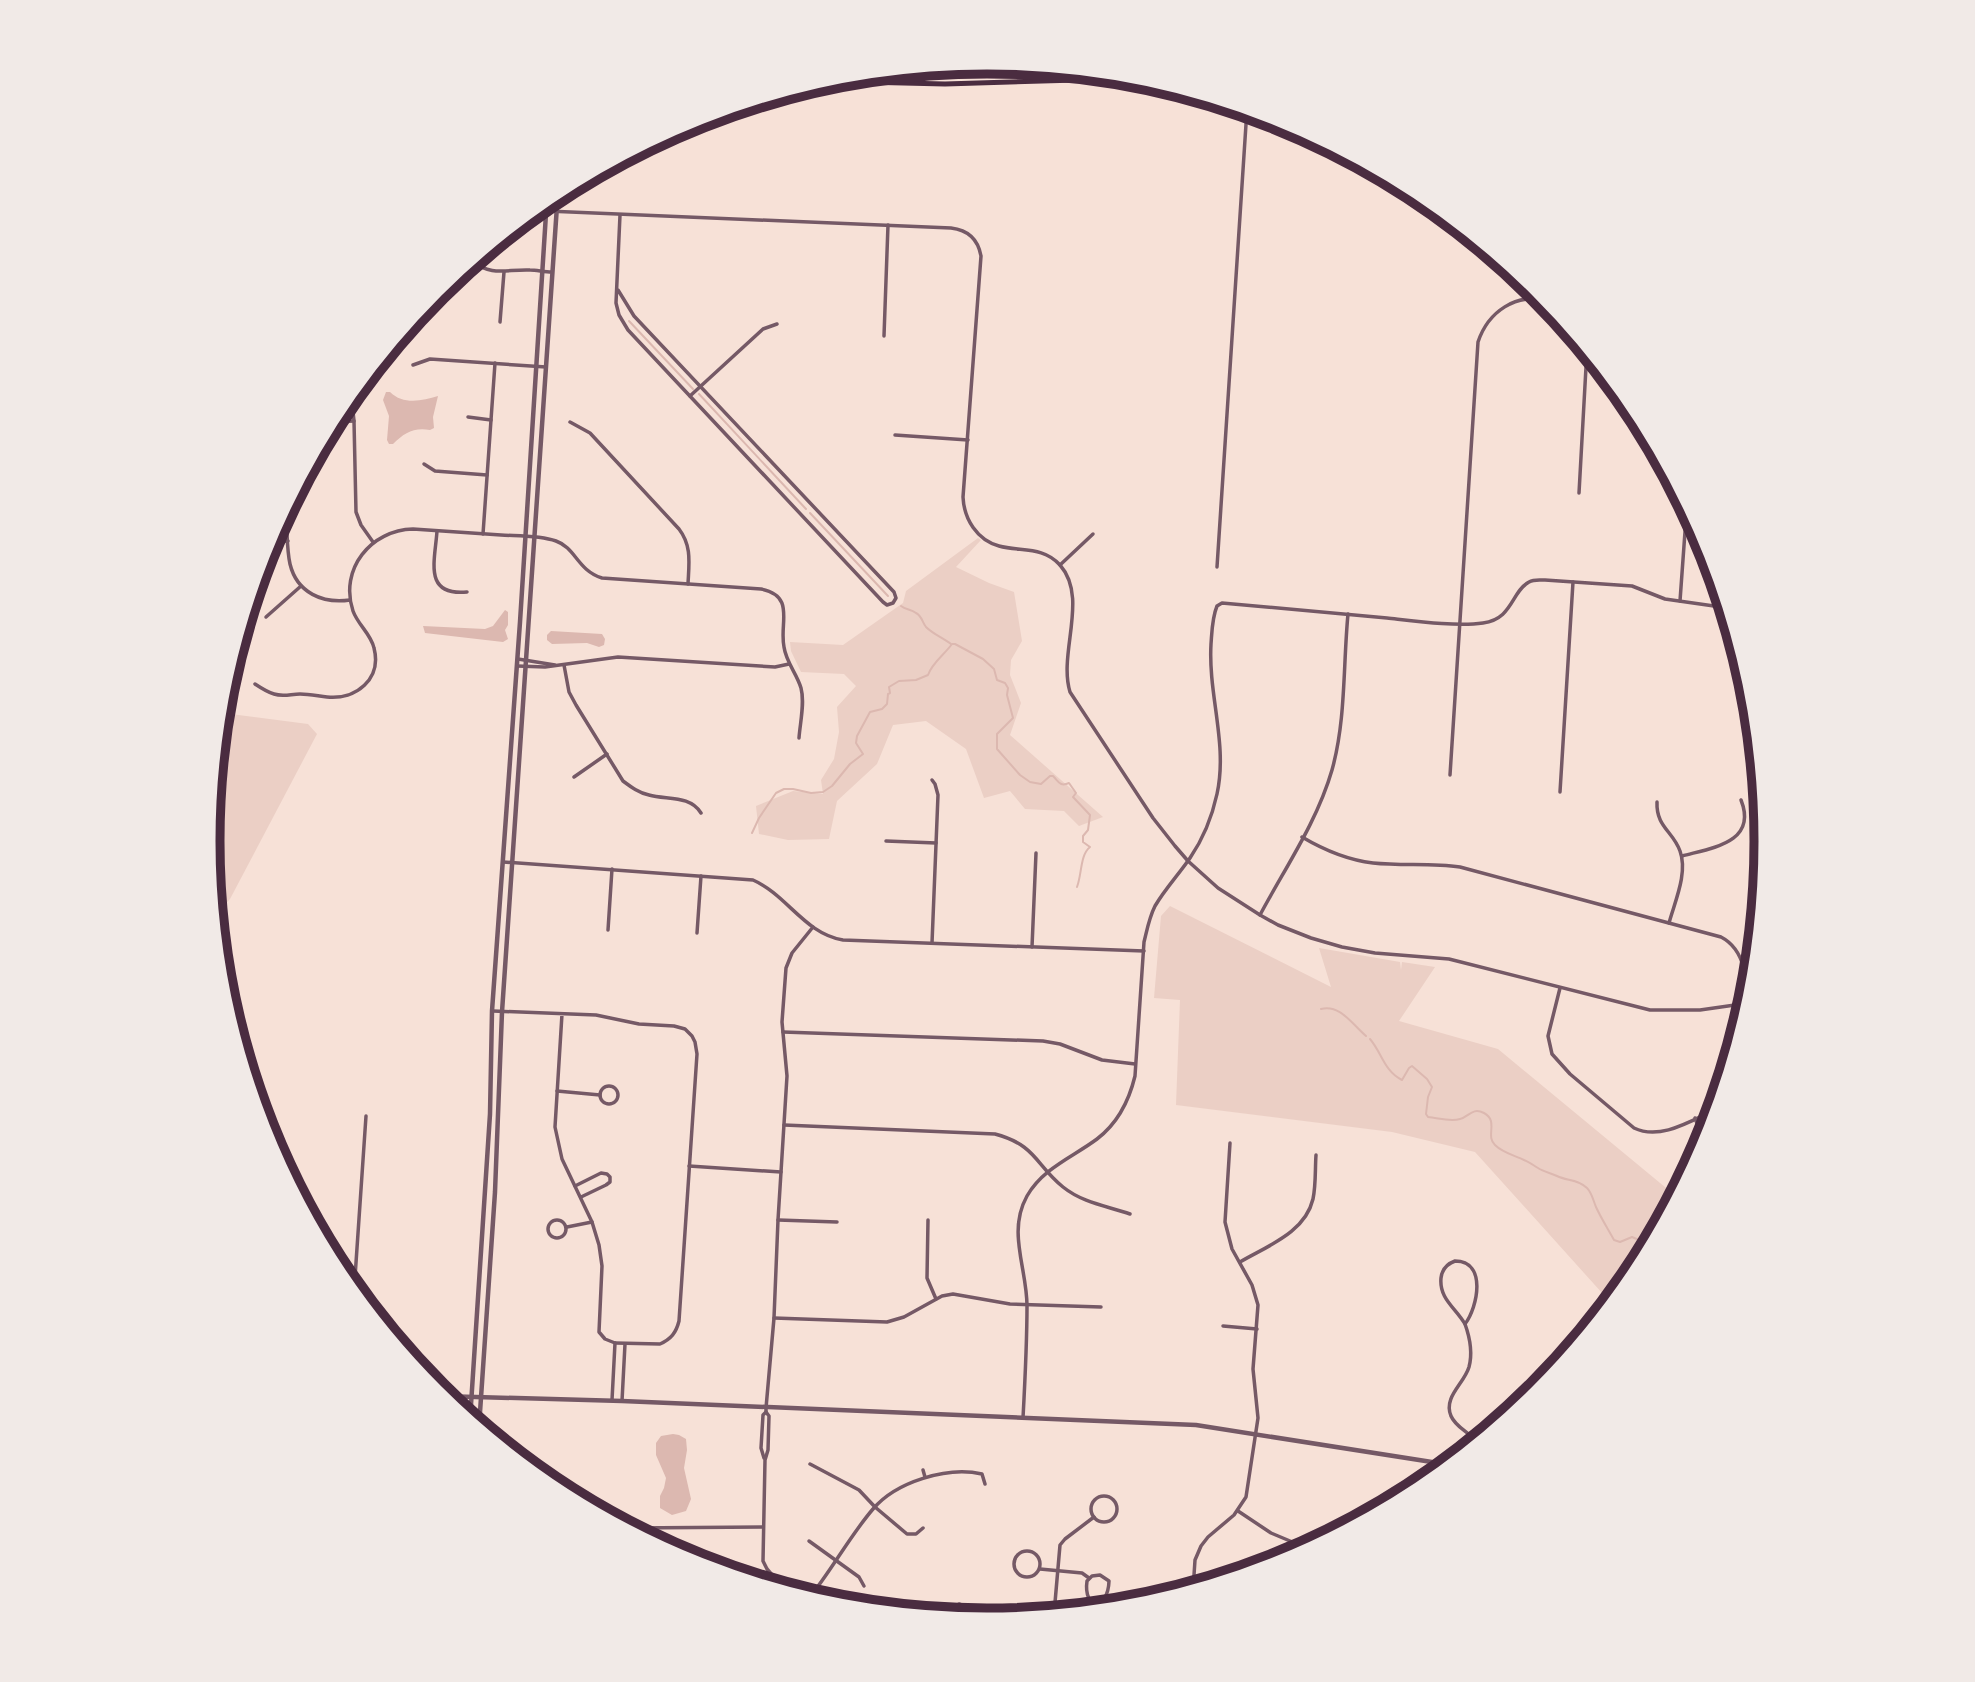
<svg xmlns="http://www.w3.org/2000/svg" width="1975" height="1682" font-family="Overpass,sans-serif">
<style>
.green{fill:#ebcfc5}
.water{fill:#dcb8b0}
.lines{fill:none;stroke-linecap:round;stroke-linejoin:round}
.stream{stroke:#dcb8b0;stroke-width:2}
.minor{stroke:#755966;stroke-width:3.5}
.tertiary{stroke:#755966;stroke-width:4.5}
.primary{stroke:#4a2c40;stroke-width:5}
.rim{fill:none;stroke:#4a2c40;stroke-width:9}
</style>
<rect width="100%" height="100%" fill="#f7e1d7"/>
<g class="green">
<polygon points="978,538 981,540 956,567 989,583 1014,592 1022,641 1011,660 1010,675 1021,703 1010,735 1103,817 1079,826 1064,811 1025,809 1010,791 984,798 966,749 926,721 893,725 877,764 837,801 829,839 788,840 759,834 756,806 793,791 823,794 821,780 834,759 839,732 837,707 856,686 844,674 801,672 791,651 790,642 843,645 903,603 906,591"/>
<polygon points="223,713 308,724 317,734 230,899 215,916 208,841 220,715"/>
<polygon points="1170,906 1331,987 1319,948 1400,962 1401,970 1402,962 1435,967 1399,1021 1498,1049 1677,1197 1636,1275 1612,1304 1475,1152 1392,1132 1176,1105 1180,1000 1154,998 1161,916"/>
</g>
<g class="water">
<path d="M386,392H390C403,405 422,401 438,396L433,417L434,428L430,430C414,427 404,433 393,444H389L387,440L389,416L383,400Z"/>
<polygon points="505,610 508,612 508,625 505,630 508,639 503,642 425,633 423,626 485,629 493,626"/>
<polygon points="551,631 602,634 605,639 604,645 599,647 587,643 552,644 547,640 547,635"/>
<polygon points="673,1434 679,1435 686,1439 687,1450 684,1468 691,1499 686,1511 672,1515 660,1508 660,1496 664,1488 666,1478 656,1455 656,1443 661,1436"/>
</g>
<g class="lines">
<g class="stream">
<polyline points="629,321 693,389"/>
<polyline points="699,394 806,509"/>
<polyline points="810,513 888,596"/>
<path d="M901,606C906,610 911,609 916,613C922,616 922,622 926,627C933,634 943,638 951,644"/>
<path d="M752,833L759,818L776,793L784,789H793L811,793L823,792L832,786L850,764L863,754L856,743L857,736L870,712L882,709L887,704L888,694L890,693L889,687L899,681L916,680L928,675C932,663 944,655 952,644H955L983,659L994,669L997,680L1005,683L1008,688L1007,695L1013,718L997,734V749L1020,775L1030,782L1041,784L1050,776H1053C1059,782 1060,787 1069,783L1076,793L1073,797L1090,815L1088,830L1083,836V842L1090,847C1080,855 1082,874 1077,887"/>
<path d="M1321,1009C1340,1004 1352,1024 1366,1036"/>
<path d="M1370,1039C1382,1053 1384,1071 1402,1080L1409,1068L1412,1066L1427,1079L1432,1087L1428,1097L1426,1114L1428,1117C1439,1118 1450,1122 1460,1119C1469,1117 1472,1107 1484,1113C1499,1121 1485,1136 1495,1145C1503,1153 1514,1155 1524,1160C1529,1162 1533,1165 1538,1168C1544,1172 1551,1173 1557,1176C1567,1181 1578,1179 1587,1188C1592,1193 1593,1200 1596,1207C1601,1218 1608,1229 1614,1240L1620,1242L1632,1237L1651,1245"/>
</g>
<g class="minor">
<path d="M547,211L951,228C968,230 978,239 981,256L963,497C964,519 977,540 999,546C1021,552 1043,546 1060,565C1089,598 1058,653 1070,692L1153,818L1175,846L1188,861L1218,888L1260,915L1278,925L1311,938L1342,947L1375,953L1449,959L1650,1010H1700L1749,1003"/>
<path d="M471,261C494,277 505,269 530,270C537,270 544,272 552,272"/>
<polyline points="618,290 634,316 894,592 896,598 893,603 887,605 883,602 628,330 619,315 616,303 620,215"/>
<polyline points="1536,299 1536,288"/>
<polyline points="500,322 504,272"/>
<polyline points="884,336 888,225"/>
<polyline points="413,365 430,359 546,367"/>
<polyline points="351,393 354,421 356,512 361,525 373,542"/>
<polyline points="690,396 763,329 777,324"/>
<polyline points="468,417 491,420"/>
<polyline points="332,422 354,421"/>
<path d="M570,422L590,433L679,529C692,546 689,563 688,584"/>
<polyline points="895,435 968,440"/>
<polyline points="424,464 435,471 487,475"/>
<polyline points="1579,493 1587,349"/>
<path d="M285,509C288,527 286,546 290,564C297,593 323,604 350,600"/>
<path d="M437,531C435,561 423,596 467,592"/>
<polyline points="483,534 495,363"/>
<polyline points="267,543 288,541"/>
<polyline points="1060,565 1093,534"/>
<polyline points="1217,567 1247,109"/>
<polyline points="1680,601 1687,504"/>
<polyline points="266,617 301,586"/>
<polyline points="518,659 555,665"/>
<path d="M564,665L569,692L576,705L623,781C631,787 639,793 649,795C667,800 690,795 701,813"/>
<polyline points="517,666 545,667 618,657 775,667 789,664"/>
<path d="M255,684C261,688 267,692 274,694C283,697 291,694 300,694C309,694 318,696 327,697C356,700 382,679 374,648C371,634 358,625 353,611C339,569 371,530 413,529C442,531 472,533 501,535C518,536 539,535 556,541C576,548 577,570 602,578L761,589C796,596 779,623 784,647C786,662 797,674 801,688C805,703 800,723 799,738"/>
<path d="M1450,775L1478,342C1488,312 1516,292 1548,301"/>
<polyline points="574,777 607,754"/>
<polyline points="932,780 935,784 938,795 932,943"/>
<polyline points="1560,792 1573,582"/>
<path d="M1657,802C1656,827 1673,831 1680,851C1688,873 1675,901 1669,923"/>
<path d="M1302,837C1324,850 1348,860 1373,863C1402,866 1431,863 1460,867L1721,937C1746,950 1747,981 1748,1007"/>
<polyline points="886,841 936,843"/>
<path d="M1682,856C1711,848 1758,843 1741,800"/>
<path d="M503,862L753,880C787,895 805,934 843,940L1144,951"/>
<path d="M1260,915C1285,868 1317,822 1332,770C1346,720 1343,666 1348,614"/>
<polyline points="608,930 612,869"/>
<polyline points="697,933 701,876"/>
<polyline points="1032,947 1036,853"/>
<path d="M1560,988L1548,1036L1552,1054L1570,1074L1634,1128C1661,1141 1692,1120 1717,1109"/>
<path d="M493,1011L596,1015L639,1024L674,1026L685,1029L692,1036L695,1042L697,1054L679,1321C676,1333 671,1339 660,1344L615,1343L605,1339L599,1332L602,1266L599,1245L592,1222L562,1159L555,1127L562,1014"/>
<polyline points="783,1032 1043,1041 1060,1044 1102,1060 1135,1064"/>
<circle cx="609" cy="1095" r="9"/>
<polyline points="557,1091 600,1095"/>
<polyline points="1695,1118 1705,1144"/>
<path d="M784,1125L995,1134C1036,1145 1035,1164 1063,1187C1083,1203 1107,1206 1130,1214"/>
<polyline points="689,1166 781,1172"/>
<polyline points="575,1186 601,1173 607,1174 610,1177 610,1182 606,1185 581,1197"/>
<circle cx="557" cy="1229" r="9"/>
<polyline points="778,1220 837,1222"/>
<polyline points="928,1220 927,1278 936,1299"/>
<polyline points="567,1227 592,1222"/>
<path d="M1455,1261C1487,1261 1478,1307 1465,1324C1456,1308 1439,1299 1441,1278C1442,1269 1447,1264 1455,1261Z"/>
<path d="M1240,1262C1267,1246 1305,1233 1313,1199C1316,1185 1315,1169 1316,1155"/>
<polyline points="354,1292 366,1116"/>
<polyline points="774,1318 887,1322 904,1317 942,1296 953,1294 1010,1304 1101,1307"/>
<path d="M1465,1324C1470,1338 1473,1352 1469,1367C1464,1384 1443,1397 1451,1416C1456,1428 1470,1432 1477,1443"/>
<polyline points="1223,1326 1257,1329"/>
<polyline points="612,1400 615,1343"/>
<polyline points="622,1401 625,1344"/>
<path d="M1023,1418C1025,1381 1027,1343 1027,1306C1027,1268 1007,1232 1027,1196C1043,1168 1073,1157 1097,1139C1118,1123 1129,1101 1135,1076L1144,942C1147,930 1149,918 1155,906C1165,889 1179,874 1190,858C1203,839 1212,817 1217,794C1228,744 1208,695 1211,644C1212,631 1212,618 1217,606L1222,603C1277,608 1332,613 1387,618C1414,621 1457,627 1483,623C1513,619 1511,592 1529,582C1534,579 1539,580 1545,580L1632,586L1665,599L1728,608"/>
<polyline points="764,1458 761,1448 763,1415 766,1412"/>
<polyline points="810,1464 859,1490 875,1507 907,1534 916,1534 923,1528"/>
<polyline points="923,1470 925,1477"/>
<circle cx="1104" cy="1509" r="13"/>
<polyline points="1238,1511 1271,1533 1309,1549"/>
<polyline points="627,1528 763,1527"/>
<polyline points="809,1541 859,1577 864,1586"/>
<circle cx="1027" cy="1564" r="13"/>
<polyline points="1040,1569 1082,1573 1089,1578"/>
<path d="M1100,1575L1109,1581C1108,1611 1083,1610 1087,1581L1092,1576Z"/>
<polyline points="1193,1590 1195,1560 1201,1546 1208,1537 1234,1515 1246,1497 1258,1418 1253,1369 1258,1305 1252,1285 1232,1249 1225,1222 1230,1143"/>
<polyline points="786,1591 767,1569 763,1561 765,1460 768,1450 769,1416 766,1412 766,1408 774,1318 778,1220 787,1076 782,1022 786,968 792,953 813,927"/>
<path d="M809,1598C832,1570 849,1537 873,1509C896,1482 947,1466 982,1474L985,1484"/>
<polyline points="1054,1614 1060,1545 1065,1539 1094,1517"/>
<polyline points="945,1617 949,1610 959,1604 980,1612 993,1620"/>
</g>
<g class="tertiary">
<polyline points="441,1396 622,1401 1196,1425 1451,1465"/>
<polyline points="447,1398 459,1406 467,1418"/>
<polyline points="470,1420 490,1114 492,1011 520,622 547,198"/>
<polyline points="479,1427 495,1192 502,1012 558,191"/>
</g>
<g class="primary">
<polyline points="871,73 944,76 1082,71"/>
<polyline points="820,81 945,84 1077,80 1157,82"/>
</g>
</g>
<path d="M0 0H1975V1682H0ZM220 841a767 767 0 1 1 1534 0a767 767 0 1 1-1534 0Z" fill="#f1eae7" fill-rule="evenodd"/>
<path class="rim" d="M220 841a767 767 0 1 1 1534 0a767 767 0 1 1-1534 0Z"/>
</svg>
